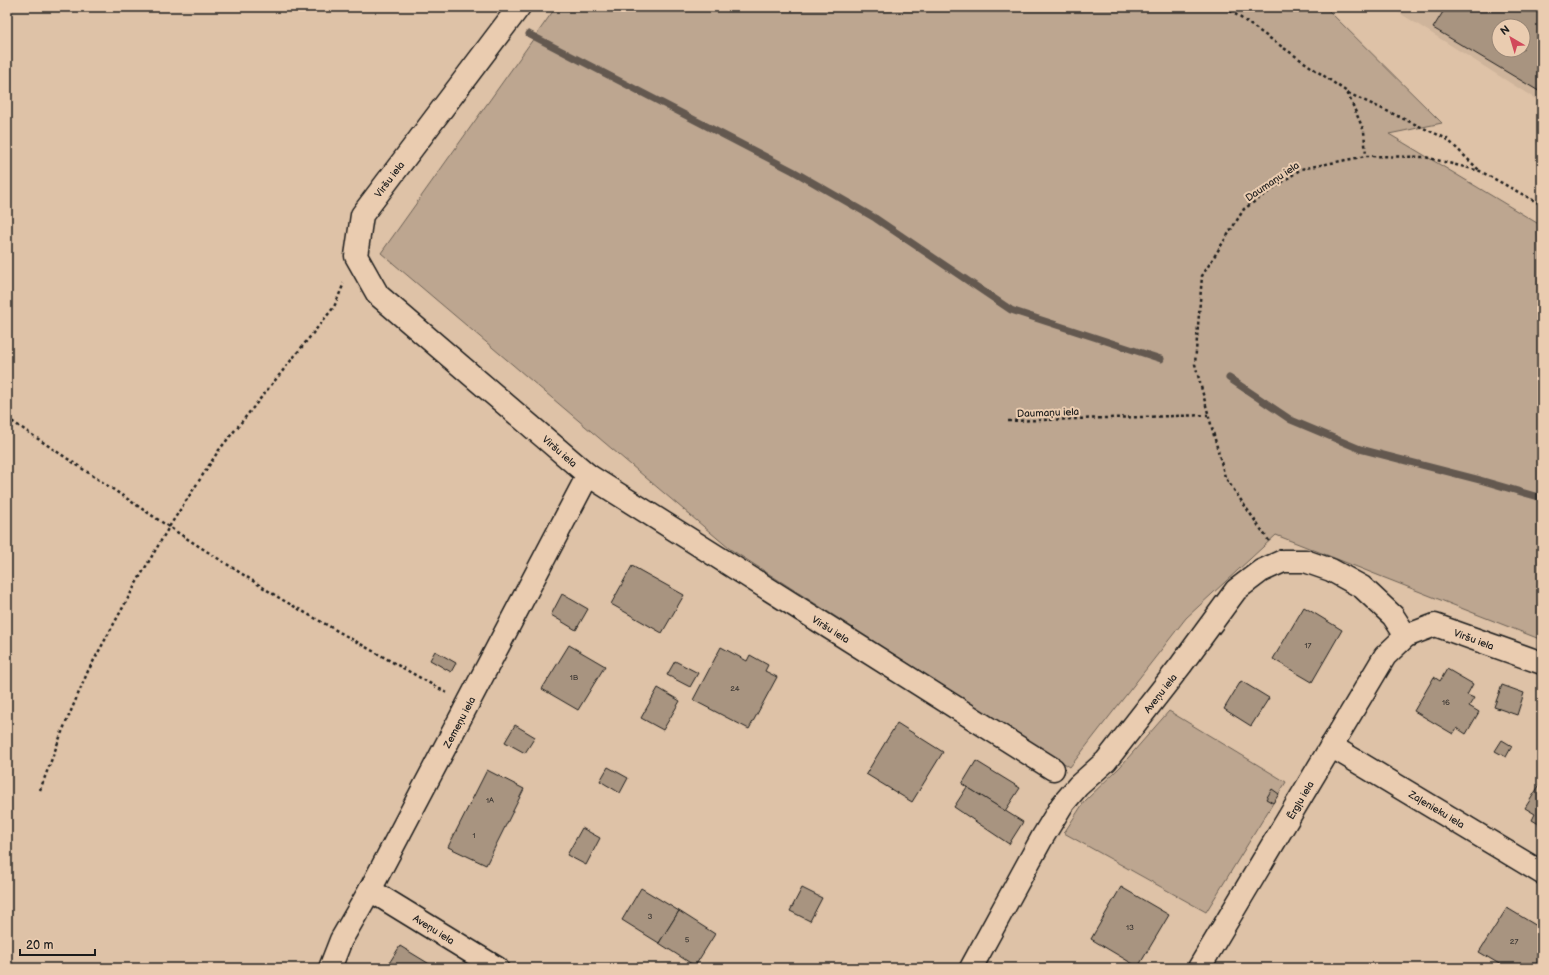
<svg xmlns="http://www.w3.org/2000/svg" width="1549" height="975" font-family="'Balsamiq Sans',sans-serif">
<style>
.built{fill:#ceb49b;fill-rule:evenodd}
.green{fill:#bda690;stroke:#6c6156}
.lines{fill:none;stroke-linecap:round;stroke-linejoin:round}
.stream{stroke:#635950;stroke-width:7}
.building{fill:#a89480;stroke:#1c1c1c;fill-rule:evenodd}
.minor-casing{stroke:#1c1c1c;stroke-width:25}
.path{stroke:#1c1c1c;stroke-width:2.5;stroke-dasharray:3 3;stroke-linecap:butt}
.minor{stroke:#eaccb0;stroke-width:22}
.labels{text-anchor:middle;stroke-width:4;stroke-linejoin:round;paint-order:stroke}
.number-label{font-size:8px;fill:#3f3a35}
.street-label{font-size:10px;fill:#1c1c1c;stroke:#eaccb0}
</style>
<rect width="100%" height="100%" fill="#dec2a7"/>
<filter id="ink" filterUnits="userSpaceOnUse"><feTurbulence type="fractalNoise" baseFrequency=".025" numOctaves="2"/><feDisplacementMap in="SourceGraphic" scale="8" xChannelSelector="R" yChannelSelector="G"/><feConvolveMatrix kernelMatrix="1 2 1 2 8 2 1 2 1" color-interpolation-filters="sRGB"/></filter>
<g filter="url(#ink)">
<path class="built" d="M1390,7H1542V103ZM1499,26H1523V50H1499Z"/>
<g class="green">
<polygon points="556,7 1325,7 1442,123 1389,134 1542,226 1542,640 1276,535 1186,618 1070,767 730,549 381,253"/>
<polygon points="1169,711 1286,782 1206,912 1064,833 1084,802 1120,767"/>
</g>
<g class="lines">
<g class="stream">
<polyline points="529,34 793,171 875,218 1011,310 1161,359"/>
<polyline points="1229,378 1291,420 1360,449 1480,480 1542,498"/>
</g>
</g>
<g class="building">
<path d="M1446,7H1542V93L1433,28ZM1499,26H1523V50H1499Z"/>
<polygon points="632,566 684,595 662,633 611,604"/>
<polygon points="562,594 588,609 576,630 551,615"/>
<polygon points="1304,607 1342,630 1312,682 1273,659"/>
<polygon points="569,645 605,666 578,710 542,689"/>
<polygon points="721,647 747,661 750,655 768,665 765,671 777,677 749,729 693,700"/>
<polygon points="435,651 456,663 451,672 430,660"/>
<polygon points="675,661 698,673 690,687 667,675"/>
<polygon points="1447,669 1473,684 1467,695 1474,698 1469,706 1479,712 1466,734 1457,728 1453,734 1414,711 1434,677 1440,681"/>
<polygon points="1241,681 1269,698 1251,726 1224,709"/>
<polygon points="1502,685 1524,693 1517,715 1494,707"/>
<polygon points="658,688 680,701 663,730 641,718"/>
<polygon points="897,723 943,752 912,802 866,774"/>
<polygon points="515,725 535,737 525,753 505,742"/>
<polygon points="1502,740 1512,746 1506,757 1495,751"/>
<polygon points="976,761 1020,788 1005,811 962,784"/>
<polygon points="608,767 628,778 620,793 600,781"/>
<polygon points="487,770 524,789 486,865 448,847"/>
<polygon points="1542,781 1542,826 1532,820 1535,814 1525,808"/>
<polygon points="967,787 1023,822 1009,844 954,807"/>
<polygon points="1272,789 1279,794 1273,803 1266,799"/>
<polygon points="582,828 600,838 586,865 567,855"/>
<polygon points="1121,887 1169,915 1138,967 1091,939"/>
<polygon points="641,888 679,911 659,943 622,920"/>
<polygon points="802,888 822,898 810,921 790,911"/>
<polygon points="1507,908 1542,929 1542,968 1506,968 1479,952"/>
<polygon points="679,911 715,934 695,966 659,943"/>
<polygon points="400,946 436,968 386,968"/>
</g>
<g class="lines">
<g class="minor-casing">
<g id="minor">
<polyline points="519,7 362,215 356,256 378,295 588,475 1053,769"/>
<polyline points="1331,746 1542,873"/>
<polyline points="370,890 497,968"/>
<polyline points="330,968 341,940 370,890 588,475"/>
<polyline points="971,968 1042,838 1062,805 1078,786 1106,761 1181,665 1236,590 1261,571 1283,561 1305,561 1331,570 1362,587 1393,616 1406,636"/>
<polyline points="1199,968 1385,656 1406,636 1435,625 1542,663"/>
</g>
</g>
<g class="path">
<polyline points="1225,7 1347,92 1364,131 1366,156"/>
<polyline points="1348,93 1447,139 1480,171"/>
<polyline points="7,418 169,527 281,599 447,693"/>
<polyline points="1008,421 1208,415"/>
<polyline points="1269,541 1225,477 1195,364 1202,276 1244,209 1301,169 1366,156 1425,157 1480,171 1542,205"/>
<polyline points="40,790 62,732 88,671 138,580 169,527 219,450 334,307 344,283"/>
</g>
<use href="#minor" class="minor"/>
</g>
</g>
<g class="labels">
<g class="number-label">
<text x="1308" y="648">17</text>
<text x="574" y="680">1B</text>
<text x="735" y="691">24</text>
<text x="1446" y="705">16</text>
<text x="490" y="803">1A</text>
<text x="474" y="838">1</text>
<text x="650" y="919">3</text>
<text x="1130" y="930">13</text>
<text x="687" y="942">5</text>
<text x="1514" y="944">27</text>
</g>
<g class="street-label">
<text transform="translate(389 179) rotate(-53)" y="4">Viršu iela</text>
<text transform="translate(1272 181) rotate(-34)" y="4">Daumaņu iela</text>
<text transform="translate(1048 412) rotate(-2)" y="4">Daumaņu iela</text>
<text transform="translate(560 451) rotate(41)" y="4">Viršu iela</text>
<text transform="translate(831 629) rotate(32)" y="4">Viršu iela</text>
<text transform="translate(1474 639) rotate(20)" y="4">Viršu iela</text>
<text transform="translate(1160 693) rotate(-52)" y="4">Aveņu iela</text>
<text transform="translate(459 722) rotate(-62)" y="4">Zemeņu iela</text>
<text transform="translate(1300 800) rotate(-60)" y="4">Ērgļu iela</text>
<text transform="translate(1437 809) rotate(31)" y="4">Zaļenieku iela</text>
<text transform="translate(434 929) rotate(32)" y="4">Aveņu iela</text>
</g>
</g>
<rect width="1549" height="975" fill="none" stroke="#eaccb0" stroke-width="24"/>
<rect x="12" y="12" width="1525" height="951" fill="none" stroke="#1c1c1c" stroke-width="1.5" filter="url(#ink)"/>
<g transform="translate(1511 38) rotate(322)"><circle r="19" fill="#eaccb0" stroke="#988675"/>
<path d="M0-3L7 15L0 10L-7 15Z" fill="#d1495b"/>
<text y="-6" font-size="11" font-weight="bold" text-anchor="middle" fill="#1c1c1c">N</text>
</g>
<path d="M20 949v6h75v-6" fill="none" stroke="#1c1c1c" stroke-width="2"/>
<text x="26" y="949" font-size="12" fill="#1c1c1c" stroke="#eaccb0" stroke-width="3" paint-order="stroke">20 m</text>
</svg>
